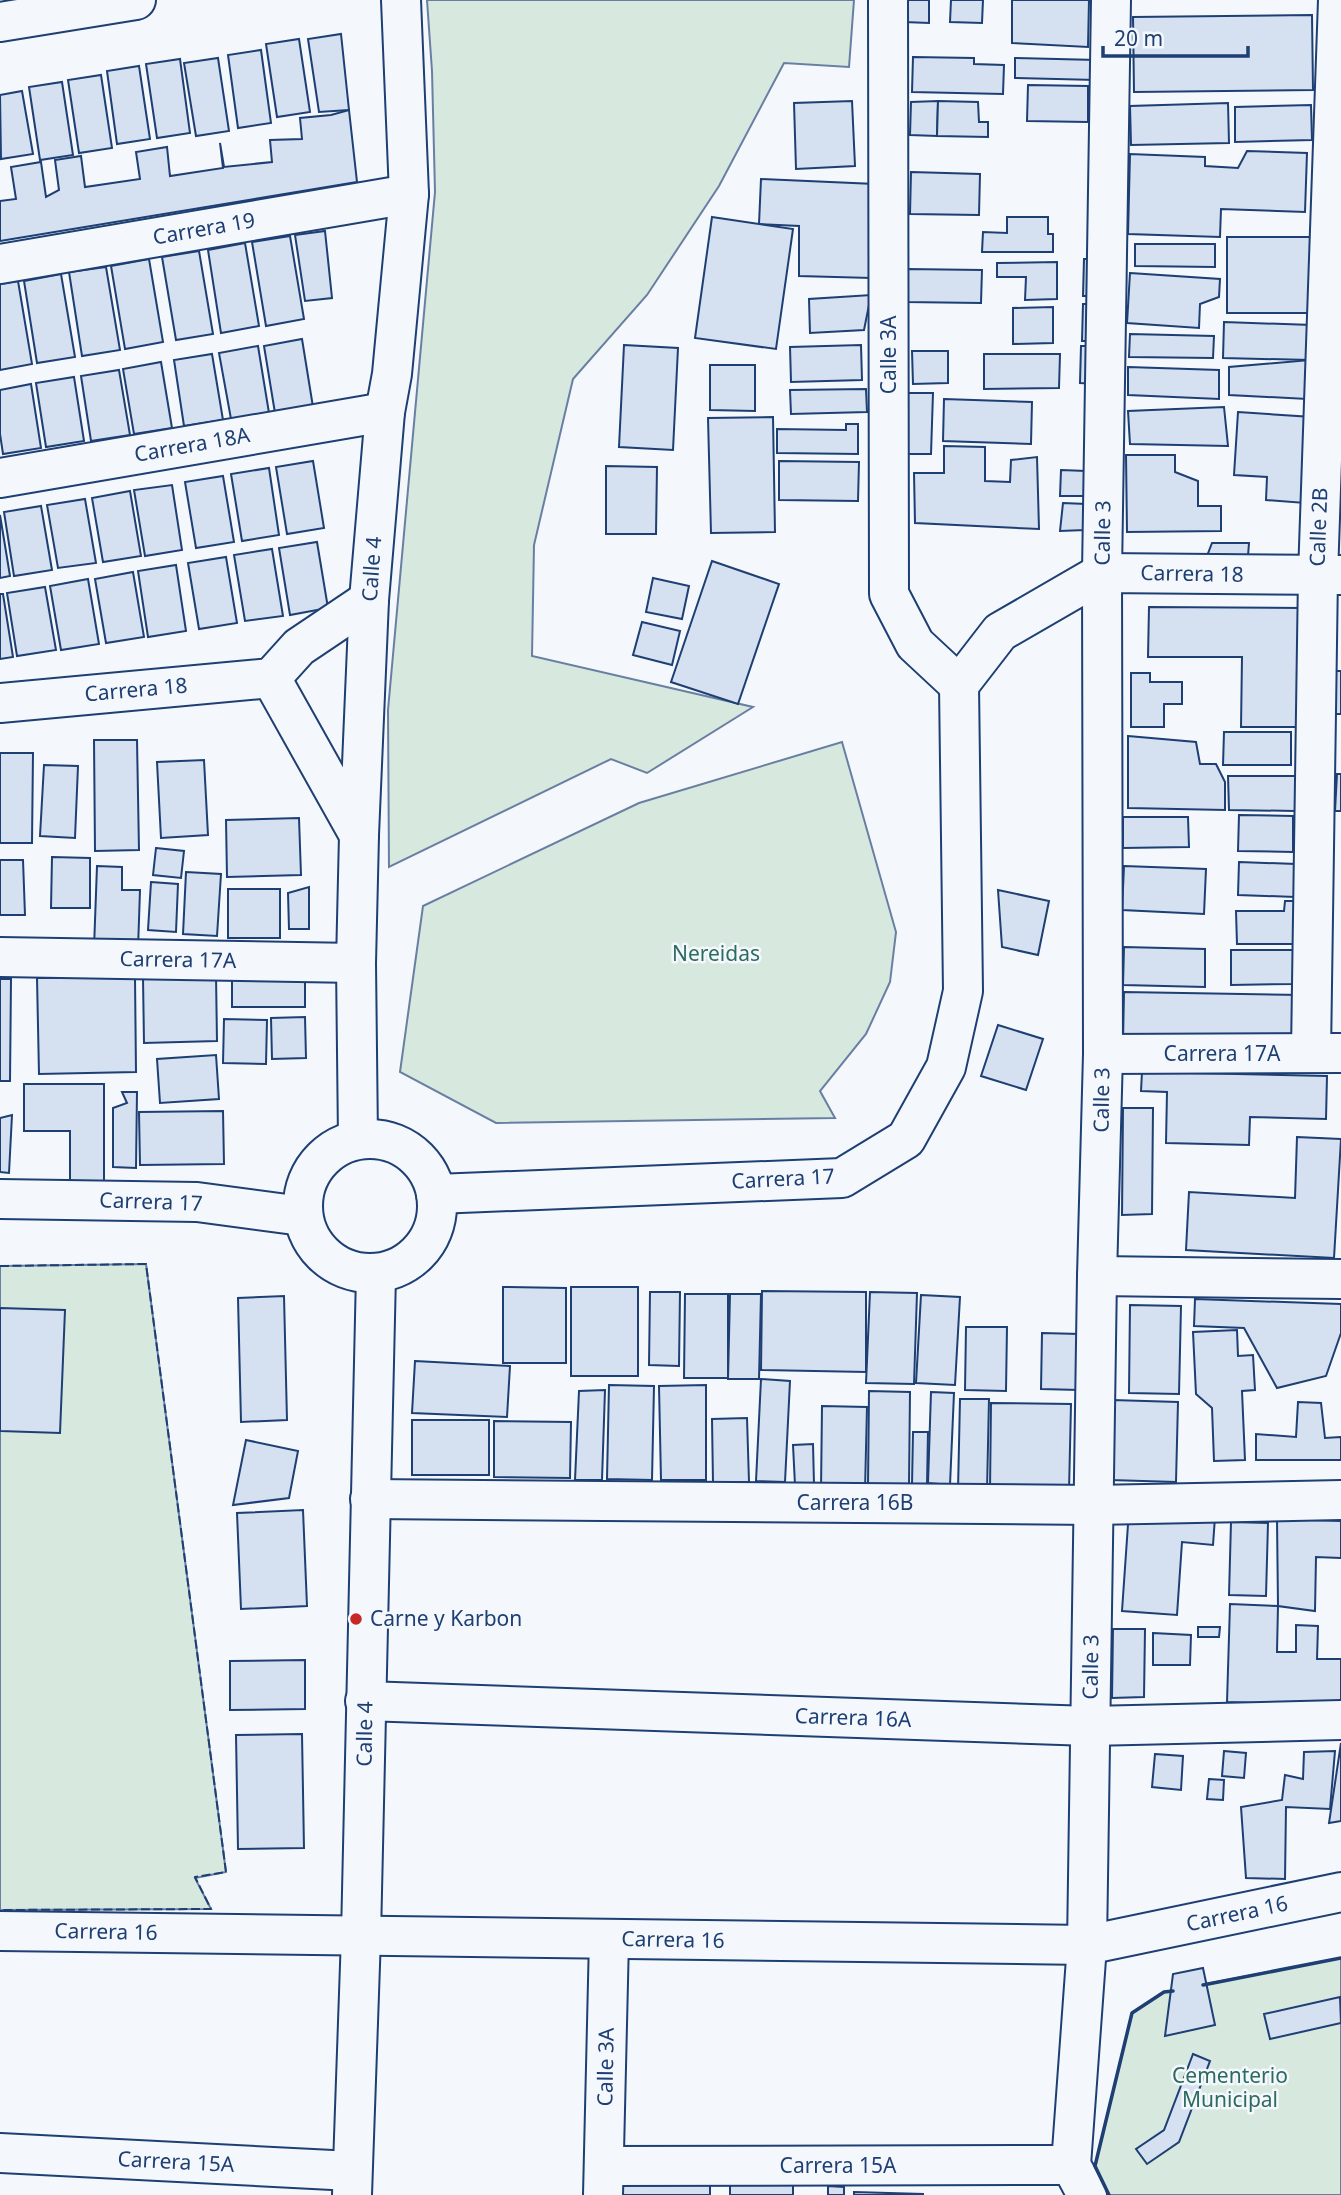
<svg xmlns="http://www.w3.org/2000/svg" width="1341" height="2195" font-family="'Noto Sans',sans-serif">
<style>
.green{fill:#d7e8df;stroke:#687fa3;stroke-width:2}
.building{fill:#d5e0f0;stroke:#1d3f73;stroke-width:2}
.lines{fill:none;stroke-linecap:round;stroke-linejoin:round}
.street-casing{stroke:#1d3f73;stroke-width:42}
.secondary-casing{stroke:#1d3f73;stroke-width:42}
.street{stroke:#f4f7fb;stroke-width:38}
.secondary{stroke:#f4f7fb;stroke-width:38}
.fence{stroke:#1d3f73;stroke-width:2;stroke-dasharray:9 3.5;stroke-linecap:butt}
.wall{stroke:#1d3f73;stroke-width:3.5}
.poi-dot{fill:#c62828;stroke:#f4f7fb;stroke-width:2.5}
.labels{text-anchor:middle;stroke-width:5;stroke-linejoin:round;paint-order:stroke}
.street-label{font-size:21px;fill:#1d3f73;stroke:#f4f7fb}
.park-label{font-size:21px;fill:#2c6c60;stroke:#f4f7fb}
.poi-label{font-size:21px;fill:#1d3f73;stroke:#f4f7fb;text-anchor:start}
</style>
<rect width="100%" height="100%" fill="#f4f7fb"/>
<g class="green">
<polygon points="427,0 854,0 849,67 784,63 719,186 647,295 573,379 534,545 532,656 753,707 647,773 611,759 389,867 388,710 435,192 432,71"/>
<polygon points="842,742 896,932 890,982 866,1034 820,1091 835,1118 496,1123 400,1072 423,906 639,803"/>
<polygon points="146,1264 226,1872 195,1878 211,1909 0,1910 0,1266"/>
<polygon points="1341,1958 1341,2195 1109,2195 1095,2166 1132,2013 1164,1992"/>
</g>
<g class="building">
<polygon points="904,0 929,0 929,23 904,22"/>
<polygon points="951,0 983,0 982,23 950,22"/>
<polygon points="1012,0 1089,0 1088,47 1012,43"/>
<polygon points="1312,15 1313,90 1134,92 1133,17"/>
<polygon points="341,34 349,110 319,112 308,39"/>
<polygon points="299,39 310,112 277,117 266,44"/>
<polygon points="261,50 271,123 238,128 228,55"/>
<polygon points="913,57 974,58 974,64 1004,65 1003,94 912,92"/>
<polygon points="218,58 229,131 196,136 184,63"/>
<polygon points="1015,58 1097,60 1096,80 1015,78"/>
<polygon points="180,59 190,133 157,138 146,64"/>
<polygon points="139,66 150,139 117,144 107,71"/>
<polygon points="101,75 112,148 79,153 68,80"/>
<polygon points="62,82 73,155 40,160 29,87"/>
<polygon points="1028,85 1088,86 1088,122 1027,121"/>
<polygon points="22,91 33,154 1,159 0,95"/>
<polygon points="852,101 855,166 796,169 794,103"/>
<polygon points="938,101 937,136 910,135 911,102"/>
<polygon points="938,101 978,102 979,122 988,122 988,137 937,136"/>
<polygon points="1228,103 1229,143 1131,145 1130,106"/>
<polygon points="1311,105 1312,140 1235,142 1235,107"/>
<polygon points="349,110 357,182 0,241 0,201 16,199 11,167 41,162 46,197 59,190 55,160 81,156 85,187 140,179 136,152 167,147 170,176 223,168 220,143 224,167 272,162 270,140 302,139 300,118 331,115"/>
<polygon points="1247,151 1307,153 1305,212 1221,209 1220,237 1128,234 1130,154 1205,157 1205,166 1238,168"/>
<polygon points="911,172 980,174 979,215 910,214"/>
<polygon points="761,179 875,184 871,278 799,276 799,226 759,224"/>
<polygon points="712,217 793,229 776,349 695,338"/>
<polygon points="1007,217 1048,217 1048,234 1053,234 1053,252 982,252 983,232 1007,233"/>
<polygon points="325,231 332,298 305,301 295,235"/>
<polygon points="290,236 304,319 266,326 252,242"/>
<polygon points="1227,237 1319,237 1312,313 1227,313"/>
<polygon points="245,243 259,326 221,333 208,250"/>
<polygon points="1135,244 1215,244 1215,267 1135,266"/>
<polygon points="199,251 213,334 176,340 162,257"/>
<polygon points="149,259 163,342 125,349 111,266"/>
<polygon points="1084,259 1102,259 1101,296 1083,296"/>
<polygon points="1057,262 1057,299 1025,300 1026,277 997,277 997,263"/>
<polygon points="106,267 120,350 82,356 69,272"/>
<polygon points="906,269 982,270 981,303 905,302"/>
<polygon points="1130,273 1220,279 1219,297 1200,304 1199,328 1127,323"/>
<polygon points="61,274 75,357 37,363 24,281"/>
<polygon points="18,281 32,364 0,370 0,284"/>
<polygon points="871,295 864,330 810,333 809,299"/>
<polygon points="1083,304 1101,304 1100,341 1082,341"/>
<polygon points="1053,307 1053,343 1013,344 1013,308"/>
<polygon points="1224,322 1312,325 1310,360 1223,358"/>
<polygon points="1130,334 1214,336 1213,358 1129,357"/>
<polygon points="302,339 313,407 275,413 264,346"/>
<polygon points="624,345 678,348 673,450 619,447"/>
<polygon points="861,345 862,380 791,382 790,347"/>
<polygon points="258,346 269,413 231,419 219,353"/>
<polygon points="1081,346 1100,346 1099,384 1080,383"/>
<polygon points="912,351 948,351 948,383 913,384"/>
<polygon points="212,354 223,420 184,426 174,360"/>
<polygon points="984,354 1060,354 1059,388 984,389"/>
<polygon points="1310,360 1307,399 1229,395 1229,367"/>
<polygon points="161,362 172,428 134,434 123,369"/>
<polygon points="710,365 755,365 755,411 710,410"/>
<polygon points="1128,367 1219,370 1219,399 1128,395"/>
<polygon points="119,370 130,435 91,441 81,376"/>
<polygon points="74,377 84,441 46,447 36,383"/>
<polygon points="31,384 41,448 3,454 0,434 0,390"/>
<polygon points="866,389 867,412 791,414 790,390"/>
<polygon points="908,393 933,393 931,454 907,454"/>
<polygon points="944,399 1032,402 1031,444 943,441"/>
<polygon points="1224,407 1228,446 1130,444 1128,411"/>
<polygon points="1238,412 1312,417 1305,503 1266,500 1267,477 1234,475"/>
<polygon points="773,417 775,532 711,533 708,418"/>
<polygon points="846,424 858,424 858,454 777,453 777,429 846,430"/>
<polygon points="944,446 985,447 985,481 1010,482 1011,460 1037,457 1039,529 915,523 914,473 944,473"/>
<polygon points="1126,455 1175,455 1175,472 1198,481 1198,506 1221,506 1221,531 1127,532"/>
<polygon points="313,461 324,528 287,534 276,467"/>
<polygon points="779,461 859,462 858,501 779,500"/>
<polygon points="606,466 657,467 656,534 606,534"/>
<polygon points="269,468 279,535 242,541 231,474"/>
<polygon points="1061,470 1086,471 1085,496 1060,496"/>
<polygon points="223,476 234,542 196,548 185,482"/>
<polygon points="172,485 182,550 145,556 134,490"/>
<polygon points="130,491 141,556 103,562 92,498"/>
<polygon points="85,499 96,563 58,568 47,505"/>
<polygon points="1063,503 1086,504 1085,530 1060,531"/>
<polygon points="41,506 52,570 14,576 4,512"/>
<polygon points="0,515 10,576 0,578"/>
<polygon points="317,542 328,608 290,615 279,548"/>
<polygon points="1212,543 1249,543 1248,556 1207,556"/>
<polygon points="272,549 283,616 245,621 234,555"/>
<polygon points="226,557 237,623 199,629 188,563"/>
<polygon points="712,561 779,584 738,704 671,682"/>
<polygon points="176,565 186,631 148,637 138,571"/>
<polygon points="133,572 144,637 106,643 95,579"/>
<polygon points="653,578 689,586 682,619 646,612"/>
<polygon points="88,579 99,644 61,650 50,586"/>
<polygon points="45,587 56,650 17,656 7,593"/>
<polygon points="0,594 3,594 13,657 0,659"/>
<polygon points="1149,607 1303,608 1303,727 1241,727 1242,657 1148,657"/>
<polygon points="642,622 680,631 672,665 633,655"/>
<polygon points="1334,671 1341,671 1341,714 1333,714"/>
<polygon points="1131,673 1150,673 1150,682 1182,682 1182,704 1164,704 1164,727 1131,727"/>
<polygon points="1224,732 1291,732 1291,765 1223,765"/>
<polygon points="1128,736 1196,742 1200,764 1216,764 1225,782 1225,810 1128,808"/>
<polygon points="94,740 137,740 139,850 95,851"/>
<polygon points="0,753 33,753 32,843 0,843"/>
<polygon points="204,760 208,835 161,838 157,762"/>
<polygon points="44,765 78,766 75,838 40,836"/>
<polygon points="1337,774 1341,774 1341,811 1335,811"/>
<polygon points="1228,776 1296,776 1295,811 1229,810"/>
<polygon points="1239,815 1293,816 1293,852 1238,851"/>
<polygon points="1123,817 1188,817 1189,847 1123,848"/>
<polygon points="299,818 301,875 227,877 226,820"/>
<polygon points="156,848 184,851 181,878 153,875"/>
<polygon points="52,857 90,858 90,908 51,908"/>
<polygon points="0,860 23,860 25,915 0,915"/>
<polygon points="1239,862 1296,864 1295,897 1238,895"/>
<polygon points="97,866 122,867 122,890 140,890 138,949 94,948"/>
<polygon points="1124,866 1206,869 1204,914 1122,910"/>
<polygon points="186,872 221,874 217,936 183,934"/>
<polygon points="151,882 178,884 176,932 148,930"/>
<polygon points="309,887 309,929 289,929 288,893"/>
<rect x="228" y="889" width="52" height="49"/>
<polygon points="998,890 1049,901 1038,955 1002,947"/>
<polygon points="1285,901 1295,901 1295,944 1237,944 1236,911 1284,911"/>
<polygon points="1124,947 1205,949 1205,987 1123,985"/>
<polygon points="1231,950 1293,950 1293,984 1231,985"/>
<rect x="232" y="972" width="73" height="35"/>
<polygon points="216,975 217,1041 144,1043 143,978"/>
<polygon points="135,977 136,1072 39,1074 37,978"/>
<polygon points="0,979 11,979 10,1081 0,1081"/>
<polygon points="1124,992 1301,995 1300,1044 1123,1041"/>
<polygon points="305,1017 306,1058 272,1059 271,1018"/>
<polygon points="224,1019 267,1020 266,1064 223,1063"/>
<polygon points="998,1025 1043,1039 1026,1090 981,1076"/>
<polygon points="216,1055 219,1099 160,1103 157,1059"/>
<polygon points="1142,1072 1327,1076 1326,1119 1250,1117 1249,1145 1166,1143 1167,1092 1141,1091"/>
<polygon points="24,1084 104,1084 104,1183 70,1183 70,1131 24,1131"/>
<polygon points="122,1092 137,1092 136,1168 113,1167 113,1108 127,1103"/>
<polygon points="1123,1108 1153,1108 1152,1214 1122,1215"/>
<polygon points="223,1111 224,1164 140,1165 139,1112"/>
<polygon points="12,1115 9,1173 0,1172 0,1118"/>
<polygon points="1297,1137 1341,1139 1334,1258 1186,1250 1189,1192 1295,1198"/>
<polygon points="503,1287 566,1288 566,1363 503,1363"/>
<rect x="571" y="1287" width="67" height="89"/>
<polygon points="762,1291 866,1292 866,1372 761,1370"/>
<polygon points="650,1292 680,1292 679,1366 649,1365"/>
<polygon points="870,1292 917,1293 914,1384 866,1383"/>
<polygon points="685,1294 728,1294 728,1378 684,1378"/>
<polygon points="730,1294 761,1294 759,1379 728,1379"/>
<polygon points="921,1295 960,1297 955,1385 916,1383"/>
<polygon points="284,1296 287,1420 241,1422 238,1298"/>
<polygon points="1195,1299 1341,1304 1341,1333 1326,1376 1277,1388 1244,1328 1194,1326"/>
<polygon points="1130,1305 1181,1306 1179,1394 1129,1393"/>
<polygon points="0,1308 65,1310 60,1433 0,1431"/>
<polygon points="966,1327 1007,1327 1006,1391 965,1390"/>
<polygon points="1237,1330 1238,1356 1253,1355 1255,1390 1242,1391 1245,1460 1214,1461 1212,1408 1196,1394 1193,1332"/>
<polygon points="1042,1333 1080,1334 1079,1390 1041,1389"/>
<polygon points="415,1361 510,1366 507,1417 412,1413"/>
<polygon points="761,1379 790,1381 785,1482 756,1481"/>
<polygon points="609,1385 654,1386 652,1480 607,1479"/>
<polygon points="706,1385 706,1480 661,1480 659,1386"/>
<polygon points="605,1390 602,1480 575,1480 579,1391"/>
<polygon points="869,1391 910,1392 909,1485 868,1485"/>
<polygon points="931,1392 954,1393 950,1485 928,1483"/>
<polygon points="960,1399 989,1399 987,1491 958,1490"/>
<polygon points="1112,1400 1178,1402 1176,1482 1110,1480"/>
<polygon points="1298,1402 1321,1403 1325,1438 1341,1437 1341,1460 1256,1460 1256,1434 1296,1437"/>
<polygon points="991,1403 1071,1404 1069,1491 990,1490"/>
<polygon points="822,1406 867,1407 865,1491 821,1490"/>
<polygon points="747,1418 749,1482 713,1483 712,1419"/>
<rect x="412" y="1420" width="77" height="55"/>
<polygon points="494,1421 571,1422 570,1478 494,1477"/>
<polygon points="913,1432 928,1432 927,1485 912,1485"/>
<polygon points="246,1440 298,1451 289,1498 233,1505"/>
<polygon points="813,1444 814,1484 795,1485 793,1445"/>
<polygon points="303,1510 307,1606 241,1609 237,1513"/>
<polygon points="1129,1510 1215,1517 1213,1545 1182,1542 1177,1615 1122,1611"/>
<polygon points="1277,1519 1341,1521 1341,1558 1316,1557 1315,1611 1278,1606"/>
<polygon points="1231,1522 1268,1523 1266,1596 1229,1595"/>
<polygon points="1230,1604 1278,1606 1277,1652 1296,1652 1296,1625 1318,1626 1317,1659 1341,1659 1341,1706 1227,1702"/>
<polygon points="1198,1627 1220,1627 1219,1637 1198,1637"/>
<polygon points="1113,1629 1145,1629 1144,1697 1112,1698"/>
<polygon points="1153,1633 1191,1635 1190,1665 1153,1665"/>
<polygon points="305,1660 305,1709 230,1710 230,1661"/>
<polygon points="302,1734 304,1848 238,1849 236,1735"/>
<polygon points="1341,1743 1341,1821 1329,1823"/>
<polygon points="1224,1751 1246,1753 1244,1778 1222,1776"/>
<polygon points="1335,1751 1330,1809 1286,1807 1285,1879 1246,1878 1241,1807 1282,1800 1285,1775 1303,1779 1304,1752"/>
<polygon points="1155,1754 1183,1756 1181,1790 1152,1787"/>
<polygon points="1209,1779 1224,1780 1223,1800 1207,1799"/>
<polygon points="1203,1968 1215,2025 1165,2036 1173,1974"/>
<polygon points="1340,1997 1341,2023 1270,2039 1264,2014"/>
<polygon points="1193,2054 1210,2061 1179,2142 1147,2164 1136,2149 1164,2130"/>
<polygon points="613,2175 710,2178 710,2195 612,2195"/>
<rect x="730" y="2181" width="63" height="14"/>
<polygon points="828,2186 844,2187 844,2195 828,2195"/>
<polygon points="854,2192 923,2194 923,2195 854,2195"/>
</g>
<g class="lines">
<g class="street-casing">
<g id="street">
<polyline points="888,0 889,594 915,644 959,685"/>
<polyline points="0,22 136,0"/>
<polyline points="0,264 409,194"/>
<polyline points="0,478 385,412"/>
<polyline points="271,678 359,835"/>
<polyline points="959,685 1000,632 1102,573 1341,575"/>
<polyline points="0,703 271,678 299,647 369,600"/>
<polyline points="0,957 356,963"/>
<polyline points="1311,1053 1318,575 1338,0"/>
<polyline points="1103,1054 1341,1053"/>
<polyline points="358,1139 356,963 359,835 369,600 385,412 392,374 409,194 401,0"/>
<polyline points="436,1194 842,1178 906,1139 946,1067 963,991 959,685"/>
<polyline points="0,1199 197,1202 302,1216"/>
<polyline points="1097,1276 1341,1279"/>
<polyline points="370,1499 1094,1505 1341,1500"/>
<polyline points="365,1701 1090,1726 1341,1720"/>
<polyline points="0,1931 1087,1945 1341,1892"/>
<polyline points="0,2153 352,2171"/>
<polyline points="604,2166 1071,2165"/>
<polyline points="603,2195 609,1939"/>
<polyline points="1087,2195 1071,2165 1087,1945 1097,1276 1103,1054 1102,573 1111,0"/>
</g>
</g>
<g class="secondary-casing">
<g id="secondary">
<circle cx="370" cy="1206" r="67"/>
<polyline points="352,2195 361,1936 376,1274"/>
</g>
</g>
<use href="#street" class="street"/>
<use href="#secondary" class="secondary"/>
<polyline class="fence" points="0,1266 146,1264 226,1872 195,1877 211,1909 0,1910"/>
<g class="wall">
<polyline points="1203,1985 1341,1958"/>
<polyline points="1109,2195 1095,2166 1132,2013 1164,1992 1173,1991"/>
</g>
</g>
<circle class="poi-dot" cx="356" cy="1619" r="7"/>
<g class="labels">
<g class="street-label">
<text transform="translate(204 229) rotate(-10)" y="7">Carrera 19</text>
<text transform="translate(889 355) rotate(-90)" y="7">Calle 3A</text>
<text transform="translate(192 445) rotate(-10)" y="7">Carrera 18A</text>
<text transform="translate(1319 527) rotate(-88)" y="7">Calle 2B</text>
<text transform="translate(1103 533) rotate(-89)" y="7">Calle 3</text>
<text transform="translate(372 569) rotate(-86)" y="7">Calle 4</text>
<text transform="translate(1192 574) rotate(1)" y="7">Carrera 18</text>
<text transform="translate(136 690) rotate(-5)" y="7">Carrera 18</text>
<text transform="translate(178 960) rotate(1)" y="7">Carrera 17A</text>
<text x="1222" y="1061">Carrera 17A</text>
<text transform="translate(1102 1100) rotate(-89)" y="7">Calle 3</text>
<text transform="translate(783 1179) rotate(-3)" y="7">Carrera 17</text>
<text transform="translate(151 1202) rotate(2)" y="7">Carrera 17</text>
<text x="855" y="1510">Carrera 16B</text>
<text transform="translate(1091 1667) rotate(-89)" y="7">Calle 3</text>
<text transform="translate(853 1718) rotate(2)" y="7">Carrera 16A</text>
<text transform="translate(365 1734) rotate(-89)" y="7">Calle 4</text>
<text transform="translate(1237 1914) rotate(-12)" y="7">Carrera 16</text>
<text transform="translate(106 1932) rotate(1)" y="7">Carrera 16</text>
<text transform="translate(673 1940) rotate(1)" y="7">Carrera 16</text>
<text transform="translate(606 2067) rotate(-89)" y="7">Calle 3A</text>
<text transform="translate(176 2162) rotate(3)" y="7">Carrera 15A</text>
<text x="838" y="2173">Carrera 15A</text>
</g>
<g class="park-label">
<text x="716" y="961">Nereidas</text>
<text x="1230" y="2083">Cementerio<tspan x="1230" dy="24">Municipal</tspan></text>
</g>
<g class="poi-label">
<text x="370" y="1626">Carne y Karbon</text>
</g>
</g>
<path d="M1103 46v10h145v-10" fill="none" stroke="#1d3f73" stroke-width="3.5"/>
<text x="1114" y="46" font-size="21" fill="#1d3f73" stroke="#f4f7fb" stroke-width="5" paint-order="stroke">20 m</text>
</svg>
